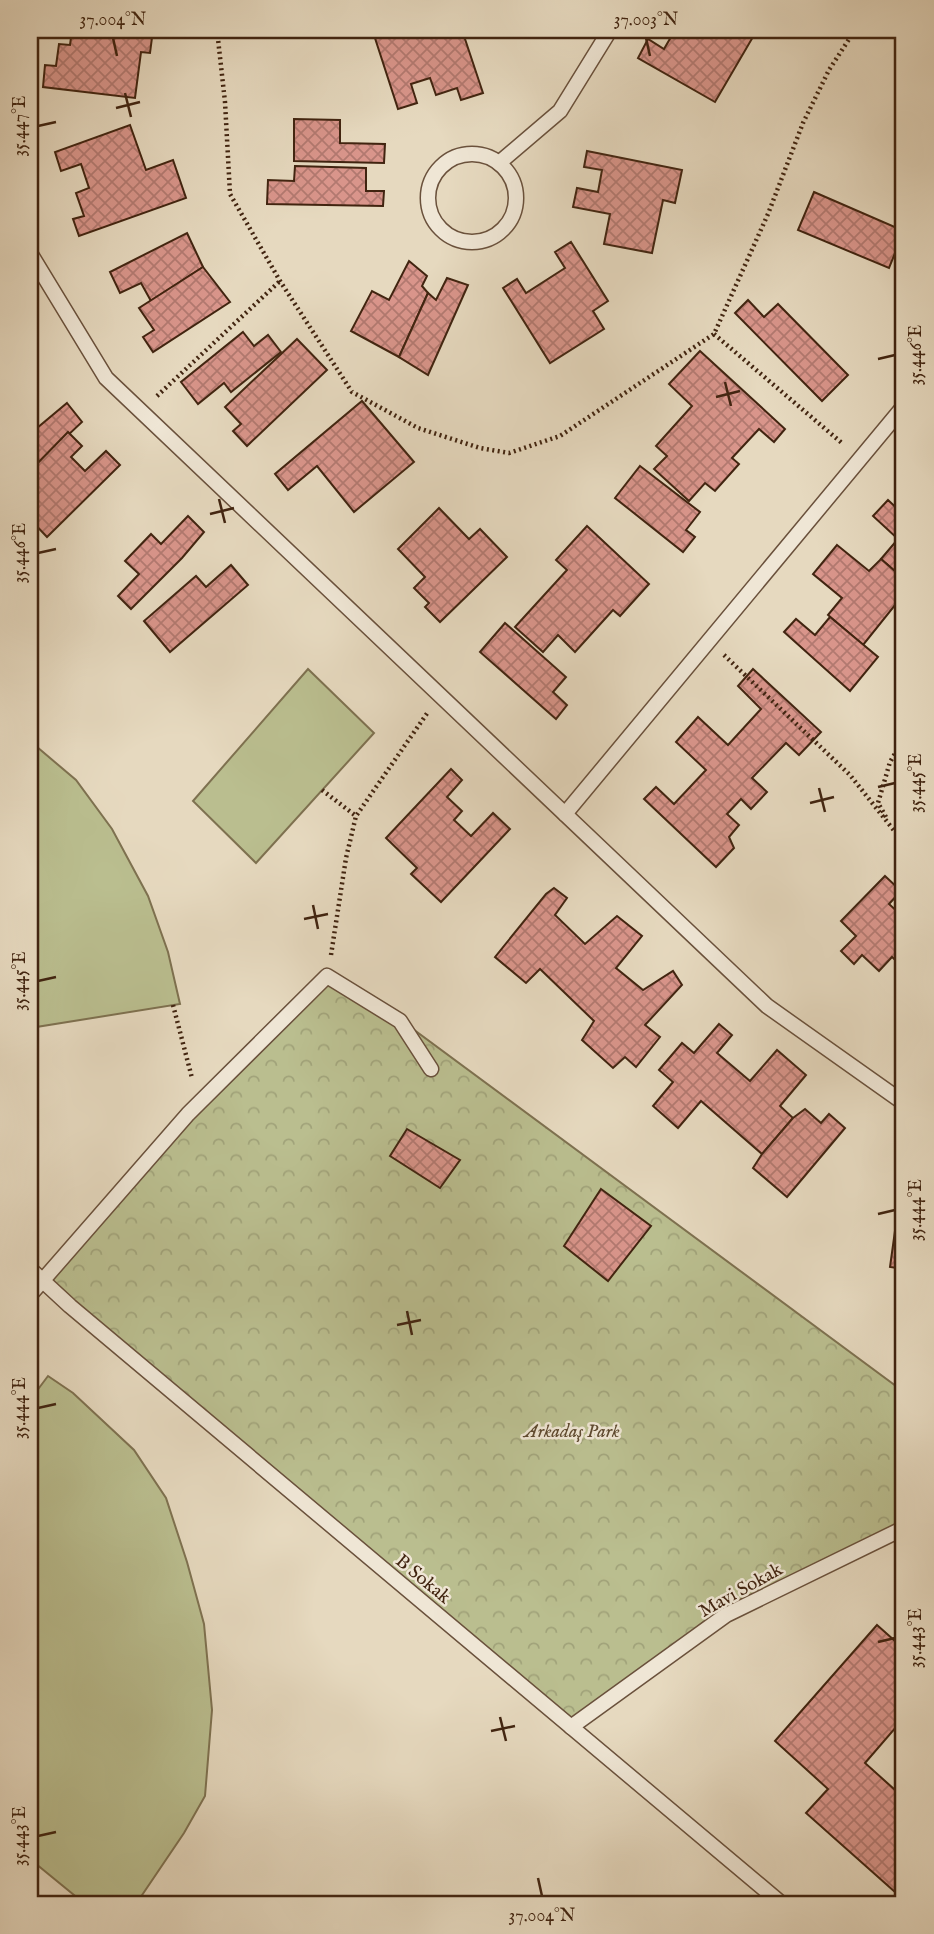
<svg xmlns="http://www.w3.org/2000/svg" width="934" height="1934" font-family="'IM FELL English',serif">
<style>
.grass{fill:#babe8f;stroke:#7e7150;stroke-width:2}
.park{fill:url(#park-crowns);stroke:#7e7150;stroke-width:2}
.building{fill:url(#building-cross-hatch);stroke:#412410;stroke-width:2}
.lines{fill:none;stroke-linecap:round;stroke-linejoin:round}
.lane-casing{stroke:#6a513c;stroke-width:17}
.path{stroke:#412410;stroke-width:4.5;stroke-dasharray:2 3.5;stroke-linecap:butt}
.lane{stroke:#efe6d5;stroke-width:14}
.ticks{fill:none;stroke:#412410;stroke-width:2.5}
.labels{text-anchor:middle;stroke-width:5;stroke-linejoin:round;paint-order:stroke}
.park-label{font-size:19px;font-style:italic;fill:#5f4a30;stroke:#efe6d5}
.street-label{font-size:19px;fill:#412410;stroke:#efe6d5}
.neatline{fill:none;stroke:#412410;stroke-width:2.5}
.ticks-label{font-size:18px;text-anchor:middle;fill:#412410}
</style>
<defs>
<pattern id="park-crowns" width="20" height="18" patternUnits="userSpaceOnUse" patternTransform="scale(1.75)"><rect width="20" height="18" fill="#babe8f"/><path d="M2 6a3 3 0 1 1 6 0M12 15a3 3 0 1 1 6 0" fill="none" stroke="#a1a37a"/></pattern>
<pattern id="building-cross-hatch" width="8" height="8" patternUnits="userSpaceOnUse" patternTransform="scale(1.75)"><rect width="8" height="8" fill="#d9958b"/><path d="M0 0l8 8M0 8l8-8" fill="none" stroke="#b27970"/></pattern>
</defs>
<rect width="100%" height="100%" fill="#e6d9bf"/>
<filter id="stains"><feTurbulence type="fractalNoise" baseFrequency=".00286" numOctaves="4"/><feColorMatrix values="0 0 0 0 .2 0 0 0 0 .09 0 0 0 0 .02 0 0 0 .5 -.17"/></filter>
<radialGradient id="worn" r=".72"><stop offset=".6" stop-color="#630" stop-opacity="0"/><stop offset="1" stop-color="#630" stop-opacity=".3"/></radialGradient>
<g class="grass">
<polygon points="308,669 374,733 256,863 193,801"/>
<polygon points="30,741 76,780 112,829 148,896 168,952 180,1004 30,1028"/>
<polygon points="48,1376 73,1393 134,1450 166,1498 187,1562 204,1624 212,1710 205,1796 184,1833 136,1904 85,1904 30,1859 30,1400"/>
</g>
<polygon class="park" points="327,976 352,984 904,1392 904,1524 716,1612 571,1727 42,1281 188,1114"/>
<g class="building">
<polygon points="72,30 153,30 150,53 141,52 135,98 43,87 45,65 56,66 59,44 70,45"/>
<polygon points="381,30 462,30 483,93 461,100 457,88 436,95 430,78 411,84 417,103 398,109 373,32"/>
<polygon points="675,30 757,30 715,102 638,58 648,39 664,49"/>
<polygon points="294,119 340,120 340,143 385,144 384,163 294,161"/>
<polygon points="130,125 146,170 173,160 186,198 79,236 73,219 84,216 76,193 89,188 81,164 61,171 55,152"/>
<polygon points="587,151 682,170 675,203 663,200 652,253 604,244 610,214 573,207 577,188 598,192 602,170 584,167"/>
<polygon points="295,166 366,168 366,191 384,191 383,206 267,204 268,180 294,181"/>
<polygon points="814,192 904,231 889,268 798,230"/>
<polygon points="187,233 203,267 151,301 141,283 120,293 110,272"/>
<polygon points="571,242 608,301 593,311 604,329 550,363 503,288 517,279 526,293 565,268 555,252"/>
<polygon points="409,261 427,276 422,286 428,293 399,357 351,331 372,291 389,300"/>
<polygon points="203,267 230,302 153,352 143,337 154,330 139,308"/>
<polygon points="447,278 468,285 428,375 399,357 428,293 436,300"/>
<polygon points="748,300 764,317 778,304 848,375 822,401 735,313"/>
<polygon points="243,332 254,346 268,335 281,352 231,392 224,383 198,404 181,382"/>
<polygon points="297,339 327,370 247,446 233,431 241,424 225,407"/>
<polygon points="700,351 785,429 774,442 759,429 732,458 739,464 715,491 705,483 689,501 654,469 667,456 656,446 692,406 669,384"/>
<polygon points="362,401 414,462 354,512 317,466 288,490 275,474"/>
<polygon points="67,403 82,422 30,471 30,419 37,428"/>
<polygon points="68,432 82,446 71,457 85,471 106,451 120,465 47,537 30,519 30,471"/>
<polygon points="640,466 700,512 686,530 695,537 683,552 615,498"/>
<polygon points="888,500 904,515 904,579 881,559 898,539 873,516"/>
<polygon points="439,508 469,539 480,529 507,557 440,622 425,607 429,603 414,588 425,577 398,549"/>
<polygon points="188,516 204,532 182,558 131,609 118,596 139,574 125,561 151,534 161,544"/>
<polygon points="587,526 649,584 620,616 613,610 575,652 558,635 543,652 515,627 567,570 556,560"/>
<polygon points="837,545 869,571 881,559 904,579 904,594 863,645 828,615 842,598 813,574"/>
<polygon points="231,565 248,585 170,652 144,621 196,576 206,587"/>
<polygon points="830,617 878,657 850,691 784,632 796,619 815,635"/>
<polygon points="505,623 566,677 553,692 567,705 556,719 480,652"/>
<polygon points="753,669 821,732 799,755 786,743 752,778 767,792 751,809 741,799 727,814 739,825 729,837 734,848 716,867 644,799 656,787 674,804 706,770 676,742 698,717 728,745 761,709 738,686"/>
<polygon points="451,769 462,780 447,797 462,811 454,820 471,836 493,813 510,829 441,902 411,874 417,868 386,838"/>
<polygon points="885,876 901,891 889,904 901,915 904,911 904,968 892,957 879,971 862,955 854,964 841,951 856,936 841,921"/>
<polygon points="554,888 567,898 555,915 585,944 617,916 642,936 616,968 643,990 673,971 682,985 645,1025 660,1037 636,1067 625,1057 613,1068 582,1040 594,1021 540,969 526,983 495,957 546,894"/>
<polygon points="719,1024 732,1035 717,1053 750,1081 777,1050 806,1075 780,1106 793,1118 762,1154 701,1101 678,1128 653,1106 673,1082 659,1070 682,1043 694,1053"/>
<polygon points="805,1109 821,1123 829,1114 845,1128 787,1197 753,1168 762,1154 793,1118"/>
<polygon points="407,1129 460,1160 440,1188 390,1156"/>
<polygon points="904,1166 904,1269 890,1267"/>
<polygon points="601,1189 651,1226 608,1281 564,1246"/>
<polygon points="877,1625 904,1649 904,1718 865,1763 904,1798 904,1900 806,1813 828,1789 775,1741"/>
</g>
<g class="lines">
<g class="lane-casing">
<g id="lane">
<circle cx="472" cy="198" r="44"/>
<polyline points="499,163 560,111 610,30"/>
<polyline points="30,253 106,378 767,1006 904,1103"/>
<polyline points="565,814 904,406"/>
<polyline points="30,1269 70,1306 782,1904"/>
<polyline points="30,1295 188,1114 327,976 400,1021 431,1069"/>
<polyline points="571,1727 726,1615 904,1528"/>
</g>
</g>
<g class="path">
<polyline points="217,30 225,102 230,194 280,281 352,392 418,428 480,448 509,453 560,436 714,334 768,214 803,123 829,70 855,30"/>
<polyline points="714,334 843,444"/>
<polyline points="157,396 280,281"/>
<polyline points="724,655 850,775 896,833"/>
<polyline points="322,790 356,816"/>
<polyline points="886,817 878,803 890,762 904,738"/>
<polyline points="896,833 904,850"/>
<polyline points="331,955 346,858 356,816 428,712"/>
<polyline points="173,1005 192,1078"/>
</g>
<use href="#lane" class="lane"/>
</g>
<path class="ticks" d="M113,38L117,56M646,38L650,56M125,93L131,117M116,108L140,102M38,126L56,122M878,359L895,355M725,382L731,406M716,397L740,391M219,499L225,523M210,514L234,508M38,553L56,549M878,787L895,783M819,788L825,812M810,803L834,797M313,905L318,929M304,919L328,914M38,981L56,977M878,1214L895,1210M407,1311L412,1335M397,1325L421,1320M38,1408L56,1404M878,1642L895,1638M500,1717L506,1741M491,1731L515,1726M38,1836L56,1832M538,1878L542,1896"/>
<g class="labels">
<g class="park-label">
<text x="572" y="1437">Arkadaş Park</text>
</g>
<g class="street-label">
<text transform="translate(424 1578) rotate(40)" y="7">B Sokak</text>
<text transform="translate(740 1589) rotate(-29)" y="7">Mavi Sokak</text>
</g>
</g>
<rect width="934" height="1934" fill="none" stroke="#e6d9bf" stroke-width="77"/>
<rect x="38" y="38" width="857" height="1858" class="neatline"/>
<g class="ticks-label">
<text x="113" y="25">37.004°N</text>
<text x="646" y="25">37.003°N</text>
<text transform="translate(19 126) rotate(-90)" y="6">35.447°E</text>
<text transform="translate(915 355) rotate(-90)" y="6">35.446°E</text>
<text transform="translate(19 553) rotate(-90)" y="6">35.446°E</text>
<text transform="translate(915 783) rotate(-90)" y="6">35.445°E</text>
<text transform="translate(19 981) rotate(-90)" y="6">35.445°E</text>
<text transform="translate(915 1210) rotate(-90)" y="6">35.444°E</text>
<text transform="translate(19 1408) rotate(-90)" y="6">35.444°E</text>
<text transform="translate(915 1638) rotate(-90)" y="6">35.443°E</text>
<text transform="translate(19 1836) rotate(-90)" y="6">35.443°E</text>
<text x="542" y="1921">37.004°N</text>
</g>
<rect width="100%" height="100%" filter="url(#stains)"/>
<rect width="100%" height="100%" fill="url(#worn)"/>
</svg>
